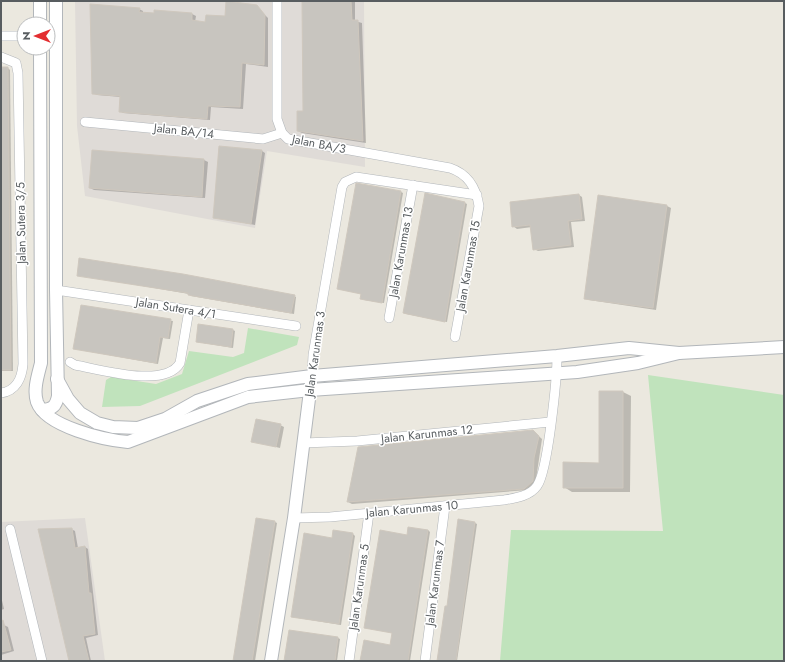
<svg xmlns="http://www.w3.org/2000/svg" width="785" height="662" font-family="Jost,sans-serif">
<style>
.industrial{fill:#dfdbd7}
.green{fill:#c0e3bc}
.shadow{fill:#0003}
.building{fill:#c8c5bf;stroke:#cfc8be}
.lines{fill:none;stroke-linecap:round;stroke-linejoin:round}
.minor-casing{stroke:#b2b6ba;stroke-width:10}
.tertiary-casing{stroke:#b2b6ba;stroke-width:14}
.minor{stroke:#fff;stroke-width:9}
.tertiary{stroke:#fff;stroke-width:12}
.labels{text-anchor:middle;stroke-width:3;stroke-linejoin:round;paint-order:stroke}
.street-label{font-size:12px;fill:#585d60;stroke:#fff}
</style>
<rect width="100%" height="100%" fill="#ebe8df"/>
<g class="industrial">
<polygon points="75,1 364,1 365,167 267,151 255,228 85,196 77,126"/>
<polygon points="85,518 105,661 1,661 1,522"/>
</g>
<g class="green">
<polygon points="248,328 299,337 297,345 140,406 102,407 106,380 111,377 156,384 182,374 189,351 233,357 244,353"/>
<polygon points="648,375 784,395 784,661 500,661 511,530 663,531"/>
</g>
<g class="shadow">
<polygon points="303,1 355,1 355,21 362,23 366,143 302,133 298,131 304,112"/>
<polygon points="256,6 268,18 268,67 246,64 243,109 211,107 210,120 123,113 120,111 121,97 97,95 93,93 139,9 143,11 143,13 192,14 196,16 195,22 206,23 226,18"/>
<polygon points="8,68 10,70 13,371 1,371 1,69"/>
<polygon points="219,147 262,151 265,153 255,225 214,217"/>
<polygon points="93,151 204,160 208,162 205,198 94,190 90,188"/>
<polygon points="401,192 403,193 384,303 364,300 362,298 362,294 338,289"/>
<polygon points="579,195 582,197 585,221 571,222 574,247 538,251 534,249 532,227 517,229 513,226"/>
<polygon points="599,196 667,206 671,208 656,310 589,300 585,298"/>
<polygon points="465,203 467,204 447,322 406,314 404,313"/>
<polygon points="78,275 294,296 296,297 294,314 191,296 189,294"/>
<polygon points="81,306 173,321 170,339 163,338 158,364 75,349"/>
<polygon points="233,330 235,331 233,348 197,342"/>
<polygon points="600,392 623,392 631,396 630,492 572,492 564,487 600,464"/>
<polygon points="280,425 284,427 280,448 252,441"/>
<polygon points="533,431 542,439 535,486 528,490 352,504 348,502"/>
<polygon points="275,522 277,523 255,661 235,661"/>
<polygon points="475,523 477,524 457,661 438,661 448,607"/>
<polygon points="71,529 75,531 78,548 85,547 88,549 98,635 86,638 91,661 70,661"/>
<polygon points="428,530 430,532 410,661 361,661 391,646 393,633 365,628 408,536"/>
<polygon points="353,534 355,536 341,625 292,617 333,539"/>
<polygon points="1,596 4,609 1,610"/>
<polygon points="4,625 8,627 14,651 1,655 1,626"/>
<polygon points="338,638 340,639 337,661 285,661"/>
</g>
<g class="building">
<polygon points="226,1 257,5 265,15 264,65 242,63 240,107 208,106 207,119 119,112 120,96 92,94 90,4 140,8 139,12 154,13 154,10 192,13 192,20 205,22 206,15 225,16"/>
<polygon points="302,1 351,1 352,20 358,20 363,141 297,131 297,111 303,111"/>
<polygon points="1,67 8,67 11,370 1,370"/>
<polygon points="219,146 262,150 251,224 213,218"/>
<polygon points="92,150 204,159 202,197 89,188"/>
<polygon points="356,183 401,191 382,303 360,299 361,294 337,289"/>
<polygon points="425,193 465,202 445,322 403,313"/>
<polygon points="579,194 582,219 568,221 571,245 533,250 530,225 512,227 510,202"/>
<polygon points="598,195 667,205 653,308 584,299"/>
<polygon points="79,258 183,274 295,295 291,313 188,295 188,293 77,276"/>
<polygon points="81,305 171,319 168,338 160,337 156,363 73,349"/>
<polygon points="198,324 233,329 231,347 196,342"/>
<polygon points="599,391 623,391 623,488 563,488 563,462 599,463"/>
<polygon points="256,419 281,424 276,447 251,442"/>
<polygon points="533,430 539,436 534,458 533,481 524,489 347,502 358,447"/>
<polygon points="256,518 275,521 252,661 233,661"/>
<polygon points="458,519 475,522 456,661 437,661 445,606 447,606"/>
<polygon points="408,527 428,530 408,661 360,661 364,640 390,645 392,633 364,628 380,530 407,535"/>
<polygon points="72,528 75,548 85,546 89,593 91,593 95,634 83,636 89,661 69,661 38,529"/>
<polygon points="333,530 353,533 339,624 291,617 304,533 332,538"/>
<polygon points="3,620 11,650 1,652 1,621"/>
<polygon points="289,630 338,637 335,661 284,661"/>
</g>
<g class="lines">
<g class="minor-casing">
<g id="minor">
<path d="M277,1V119L282,133L288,139L450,168C468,174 476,187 479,206L455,337"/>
<polyline points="1,36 24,36"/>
<path d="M1,57L16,63L18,73L23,364C22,378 16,391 1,393"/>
<polyline points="85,122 263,139 282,133"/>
<polyline points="56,290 296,326"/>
<polyline points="389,318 413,185"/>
<path d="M70,362L75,365C99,369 165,389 180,363L189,310"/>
<polyline points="312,376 313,355 342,187 345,182 356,177 477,195"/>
<polyline points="303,443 357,441 550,422"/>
<path d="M294,518L330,517L504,500C516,498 530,496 537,486C548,471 557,378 557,356"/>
<polyline points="10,529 42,661"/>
<polyline points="349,661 369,513"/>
<polyline points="425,661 445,506"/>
</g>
</g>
<g class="tertiary-casing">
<g id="tertiary">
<polyline points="40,24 40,1"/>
<path d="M40,48L41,363C38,375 33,390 37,402C46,427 105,440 128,442L248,397L310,390L577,372L638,363L679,353"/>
<polyline points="57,379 68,399 80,413 97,423 113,427 138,428 165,419 197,401 248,384 312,376 557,356 629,348 679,353 784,347"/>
<path d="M42,410C53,409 56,406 58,396L56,290V1"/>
<polyline points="271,661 294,518 311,383"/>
</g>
</g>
<use href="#minor" class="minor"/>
<use href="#tertiary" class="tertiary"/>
</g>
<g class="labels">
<g class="street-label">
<text transform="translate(184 131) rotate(6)" y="4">Jalan BA/14</text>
<text transform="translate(319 144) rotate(11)" y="4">Jalan BA/3</text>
<text transform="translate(21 223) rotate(-91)" y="4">Jalan Sutera 3/5</text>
<text transform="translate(401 252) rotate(-80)" y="4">Jalan Karunmas 13</text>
<text transform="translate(468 266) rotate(-80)" y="4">Jalan Karunmas 15</text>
<text transform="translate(176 308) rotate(9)" y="4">Jalan Sutera 4/1</text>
<text transform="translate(315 354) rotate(-82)" y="4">Jalan Karunmas 3</text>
<text transform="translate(427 434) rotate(-6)" y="4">Jalan Karunmas 12</text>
<text transform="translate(412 509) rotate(-5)" y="4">Jalan Karunmas 10</text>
<text transform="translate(435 583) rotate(-83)" y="4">Jalan Karunmas 7</text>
<text transform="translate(359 587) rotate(-82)" y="4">Jalan Karunmas 5</text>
</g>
</g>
<rect width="785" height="662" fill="none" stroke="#585d60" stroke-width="4"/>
<g transform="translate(36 36) rotate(270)"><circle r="19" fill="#ffffff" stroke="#bcbebf"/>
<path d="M0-3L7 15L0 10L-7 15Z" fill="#e32e31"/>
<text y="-6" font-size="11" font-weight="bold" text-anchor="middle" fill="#585d60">N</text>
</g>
</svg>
